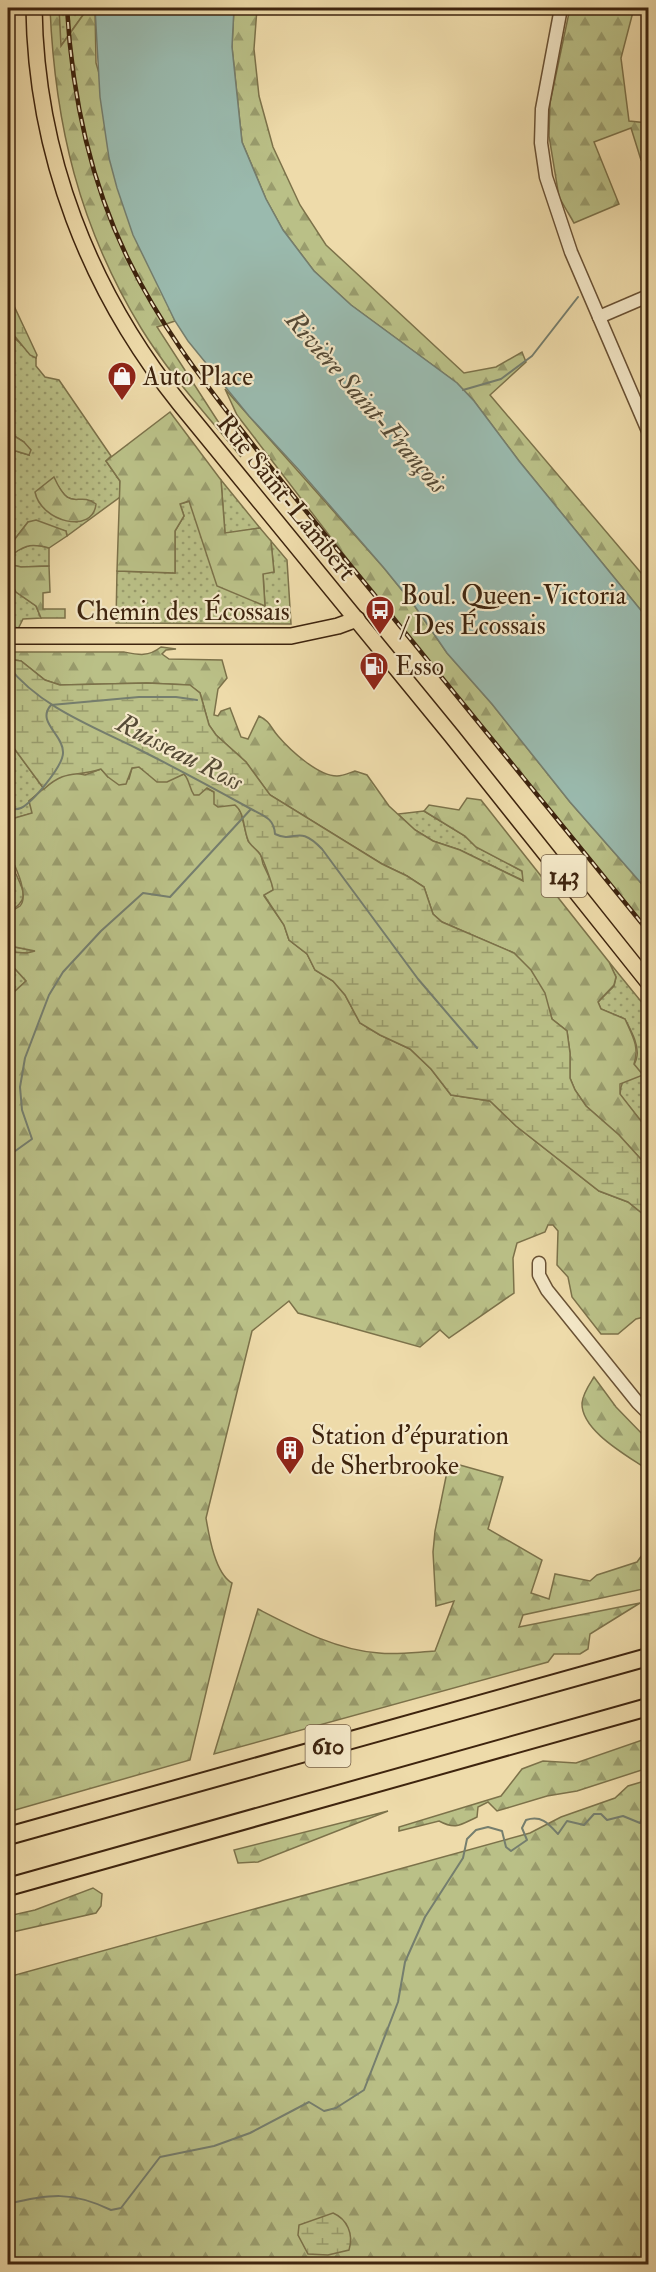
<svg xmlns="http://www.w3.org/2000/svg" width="656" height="2272" font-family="'IM FELL Double Pica',serif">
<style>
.grass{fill:url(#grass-dots);stroke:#7c724a;stroke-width:1.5;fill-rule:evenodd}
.forest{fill:url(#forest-firs);stroke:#7c724a;stroke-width:1.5}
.wetland{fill:url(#wetland-marsh);stroke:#7c724a;stroke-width:1.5}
.water{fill:#9abaae;stroke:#757e6e;stroke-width:1.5}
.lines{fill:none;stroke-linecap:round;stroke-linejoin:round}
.stream{stroke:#757e6e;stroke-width:2}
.minor-casing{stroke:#6a5235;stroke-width:15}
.major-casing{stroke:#3e240e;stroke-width:18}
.highway-casing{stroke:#3e240e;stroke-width:20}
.minor{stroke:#f4e8c8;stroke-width:12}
.major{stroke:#eedbaa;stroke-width:15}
.highway{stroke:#eedbaa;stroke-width:16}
.rail-casing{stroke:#3e240e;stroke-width:4.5}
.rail{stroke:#f4e8c8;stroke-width:2;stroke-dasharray:7;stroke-linecap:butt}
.labels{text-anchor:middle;stroke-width:4.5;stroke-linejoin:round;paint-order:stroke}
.shield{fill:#f4e8c8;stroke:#755f46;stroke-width:1.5}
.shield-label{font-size:24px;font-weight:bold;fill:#3e240e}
.poi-label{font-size:26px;fill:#3e240e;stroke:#f4e8c8;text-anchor:start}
.street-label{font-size:26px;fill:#3e240e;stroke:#f4e8c8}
.water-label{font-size:27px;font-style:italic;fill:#554a36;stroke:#f4e8c8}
</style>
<defs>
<pattern id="grass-dots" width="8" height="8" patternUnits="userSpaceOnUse" patternTransform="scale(1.5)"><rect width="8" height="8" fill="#bac087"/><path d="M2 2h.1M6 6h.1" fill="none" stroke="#999c6d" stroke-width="1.8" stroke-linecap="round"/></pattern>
<pattern id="forest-firs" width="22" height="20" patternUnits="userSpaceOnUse" patternTransform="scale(1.5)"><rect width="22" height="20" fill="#bac087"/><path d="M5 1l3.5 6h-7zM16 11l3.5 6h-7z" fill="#999c6d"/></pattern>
<pattern id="wetland-marsh" width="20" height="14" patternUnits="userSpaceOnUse" patternTransform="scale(1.5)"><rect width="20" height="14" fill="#bac087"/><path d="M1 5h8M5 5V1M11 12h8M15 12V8" fill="none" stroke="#999c6d"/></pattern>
</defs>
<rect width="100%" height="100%" fill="#eedbaa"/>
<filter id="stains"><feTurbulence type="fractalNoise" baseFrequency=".00333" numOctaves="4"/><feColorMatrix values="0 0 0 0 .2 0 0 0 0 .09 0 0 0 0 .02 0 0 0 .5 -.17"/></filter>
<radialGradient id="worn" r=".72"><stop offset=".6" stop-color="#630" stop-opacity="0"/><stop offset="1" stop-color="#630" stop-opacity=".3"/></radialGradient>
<g class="grass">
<polygon points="59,8 88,8 60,47"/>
<path d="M8,335C21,339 24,351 36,358V366L45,377L59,380L111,456L106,461L120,481V497L67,536L66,531L28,522L8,548V455L16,451L29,455L24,442L8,432ZM53,478C65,498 66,501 91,501L77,522L66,519Z"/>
<polygon points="221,480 260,528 225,534"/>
<polygon points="190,501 265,606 263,573 274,572 271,541 287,560 291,624 116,623 117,571 175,573 175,531 184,516 180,504"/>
<polygon points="33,544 49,548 49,566 21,567 8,564 8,559 16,551"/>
<polygon points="8,582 11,583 16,592 36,606 41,618 23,619 18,629 8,629"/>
<polygon points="8,740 44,789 29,801 33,813 8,820"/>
<polygon points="424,811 465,836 476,847 522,871 524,881 460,850 433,841 415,830 398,814"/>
<path d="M8,851C13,858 13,866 16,874C25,894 29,900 8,913Z"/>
<polygon points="8,931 15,947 36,951 27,953 8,952"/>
<polygon points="8,961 26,981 13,993 14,976 8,971"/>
<path d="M609,962L648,1010V1130L620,1095C620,1075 635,1072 637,1056C639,1044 630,1029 625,1019L601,1009L598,1002L614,986L616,977Z"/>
</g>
<g class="forest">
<path d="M50,8H59L61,46L88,8H95L96,63L165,298L175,321L157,327L241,457C207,415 169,374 141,328C79,226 55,125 50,8Z"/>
<polygon points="234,8 257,8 254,49 259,96 273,147 300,205 326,245 464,373 496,367 522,352 526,362 490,395 648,581 648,619 519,461 474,401 457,383 351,305 314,271 283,230 266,199 242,142 232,47"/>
<polygon points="570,8 634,8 621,58 629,121 648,123 648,158 641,160 631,128 594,142 619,204 574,223 559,197 549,136 550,103"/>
<polygon points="225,389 384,568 414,605 447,653 492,704 570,802 648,891 648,929 404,633 237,415"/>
<polygon points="170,412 221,480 225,533 260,528 271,541 274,572 263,574 265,606 217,586 189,501 180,504 184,516 175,531 175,573 117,571 120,481 106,461"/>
<path d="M54,477C71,515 77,490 96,504C93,535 41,522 35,492Z"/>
<path d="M36,520L66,531L67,536L49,548C30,543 22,545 8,559V548L28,522Z"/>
<polygon points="8,562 8,564 21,567 49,566 50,592 43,593 43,609 65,609 65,618 41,618 36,606 16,592 11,583 8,582"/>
<path d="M161,647L176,649L166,650L162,654L169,659L222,660L227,678L218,689L214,715L218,716L221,711L230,708L241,737L248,739L259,716C271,722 270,727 278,736C290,750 318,776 337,776C343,776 349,773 355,771L367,775L389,806L415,830L433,841L460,850L523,881L522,871L476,847L465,836L424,811L429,805L459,810L467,798L481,800L609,962L616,977L614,985L598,1002L601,1009L625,1019C632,1035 640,1047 634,1064L643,1075L620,1084V1094L648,1130V1167L619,1135L586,1106L575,1090L570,1078V1053L567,1031L552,1019L548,1006L514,953L442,922L433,914L424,887L407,876L382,864L270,795L246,762L216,735L209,725L200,693L189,685L147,683L60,685L45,680L21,661L8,659V652H124C139,655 148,657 161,647Z"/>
<path d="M139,767C150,777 171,779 184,774L189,779L214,792L216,799L235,805L240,809L248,841L261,855L263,864L272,883L273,890L264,896L284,925L289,940L307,954L315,970L333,981L345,995L360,1023L380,1035L410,1049L431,1069L451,1095L490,1101L516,1126L599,1191L628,1202L648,1218V1316L636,1319L618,1334H601L572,1297L568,1277L557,1265L558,1231L553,1225H548L545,1232L517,1243L513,1258L514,1293L449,1338L440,1330L420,1347L298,1313L289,1301L252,1331L206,1518C209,1536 215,1573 232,1583L190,1760L8,1812V971L14,975V992L26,981L8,961V952L27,953L35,951L15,947L8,931V913C11,911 17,908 20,906C30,895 14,864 9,853C5,845 8,829 8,820L32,813L29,801L54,780L63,775L75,773L85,775L101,769L108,777L129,779L132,768Z"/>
<path d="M594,1377L616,1407L648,1440V1470C628,1456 581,1431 582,1403C583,1393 589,1385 594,1377Z"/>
<path d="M449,1462L503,1477L488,1529L542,1560L531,1593L549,1599L555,1574L590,1581L597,1575L637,1562L648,1547V1588L523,1615L519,1627L640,1603L590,1634L588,1649L580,1654H554L548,1662L214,1754L258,1609C295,1628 336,1650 379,1653C397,1655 417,1652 435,1651L454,1601L436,1606L433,1552L435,1531Z"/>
<path d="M648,1738V1768L577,1791L547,1796L497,1811L488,1802L478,1807L477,1817C460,1825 456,1830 439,1821L399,1831V1827L501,1796L522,1769L543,1761L576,1763Z"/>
<polygon points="648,1780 648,2264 8,2264 8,1977 530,1833 561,1817 615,1798 628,1786"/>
<polygon points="388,1811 258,1862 238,1863 234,1850"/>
<polygon points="93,1888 102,1894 101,1906 96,1913 8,1933 8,1916 35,1910"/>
</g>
<g class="wetland">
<polygon points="8,293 37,355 36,358 30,355 8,328"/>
<polygon points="8,432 24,442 31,450 29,455 16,451 8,455"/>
<path d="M8,659L21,661L45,680L60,685L147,683L190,685L200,693L209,725L216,735L246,762L270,795L382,864L407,876L424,887L433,914L442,922L514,953L531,970L545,993L552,1019L567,1031L570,1053V1078L575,1090L586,1106L619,1135L648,1167V1218L628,1202L599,1191L516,1126L490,1101L451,1095L431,1069L410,1049L380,1035L360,1023L345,995L333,981L315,970L307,954L289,940L284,925L264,895L273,890C273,885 263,859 260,854C257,849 250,846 248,840C243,828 245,813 235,805L218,807L214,804V792L207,788L199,795H194C189,788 190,781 184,774L167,782H157L139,767L132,768L126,784L119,785L108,777L101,769C75,778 67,768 44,789L8,740Z"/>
<path d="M333,2213C347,2219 354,2234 349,2250L328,2255L308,2254L298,2235L299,2225Z"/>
</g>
<polygon class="water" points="95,8 234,8 232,47 242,142 266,199 283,230 314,271 351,305 457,383 474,401 519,461 648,619 648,891 570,802 492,704 447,653 414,605 384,568 299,470 249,416 188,341 175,321 133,235 117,188 109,158 100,97"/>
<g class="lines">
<g class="stream">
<polyline points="463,390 501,379 532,356 578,297"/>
<path d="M8,666C40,707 92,726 138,749C176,768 213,788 251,809L170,897L143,893L101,931L63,972L49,995L25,1058L20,1087L22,1110L32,1139L11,1154H8"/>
<path d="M8,809C13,809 17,810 21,808C33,802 64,765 63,752C63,734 36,722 51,705L139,697H176L197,700"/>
<path d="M251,809C264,816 274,818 275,834C296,844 297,823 322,849L418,979L477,1048"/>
<path d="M8,2204C49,2194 72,2191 111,2210L121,2208L160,2157L214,2146L250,2133L309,2102L324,2111L336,2108L364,2090L398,2002L405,1962L425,1917L463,1858L467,1839L476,1830L488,1827L502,1831L506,1847L511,1851L527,1840L522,1828L526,1820C541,1815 548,1823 558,1834L567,1821L584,1825L594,1814H601L607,1820L623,1816L640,1823L648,1806"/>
</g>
<g class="minor-casing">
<g id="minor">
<polyline points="561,8 542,109 541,143 546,177 571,252 648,431"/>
<polyline points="599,317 648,296"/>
<polyline points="539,1263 539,1275 547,1290 638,1403 648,1413"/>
</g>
</g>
<g class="major-casing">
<g id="major">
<path d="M34,8C36,154 89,291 180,404L451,735L648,982"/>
<polyline points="8,636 291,636 338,626 357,619"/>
</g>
</g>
<g class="highway-casing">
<g id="highway">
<polyline points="8,1836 648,1657"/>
<polyline points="8,1887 648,1707"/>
</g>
</g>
<use href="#minor" class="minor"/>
<use href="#major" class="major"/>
<use href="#highway" class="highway"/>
<g class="rail-casing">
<path id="rail" d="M67,8C72,95 90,182 129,261C159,322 198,375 240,428C283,484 328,538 373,593C465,706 557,819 648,931"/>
</g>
<use href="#rail" class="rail"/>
</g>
<defs>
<g id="shop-pin" transform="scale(1.5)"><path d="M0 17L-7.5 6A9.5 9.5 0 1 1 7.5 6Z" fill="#8f2418" stroke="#f4e8c8"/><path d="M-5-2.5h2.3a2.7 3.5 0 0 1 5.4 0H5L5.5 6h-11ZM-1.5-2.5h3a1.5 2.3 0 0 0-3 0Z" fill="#fff"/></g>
<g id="bus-pin" transform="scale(1.5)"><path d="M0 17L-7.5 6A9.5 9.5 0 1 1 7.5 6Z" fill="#8f2418" stroke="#f4e8c8"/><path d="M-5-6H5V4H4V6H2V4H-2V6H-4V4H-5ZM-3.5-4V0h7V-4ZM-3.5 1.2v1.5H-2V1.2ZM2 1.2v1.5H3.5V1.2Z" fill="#fff"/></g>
<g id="fuel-pin" transform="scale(1.5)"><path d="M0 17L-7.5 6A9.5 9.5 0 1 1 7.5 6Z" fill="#8f2418" stroke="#f4e8c8"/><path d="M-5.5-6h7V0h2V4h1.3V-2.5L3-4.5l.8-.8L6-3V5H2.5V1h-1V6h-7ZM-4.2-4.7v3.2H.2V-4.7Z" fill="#fff"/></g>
<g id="building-pin" transform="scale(1.5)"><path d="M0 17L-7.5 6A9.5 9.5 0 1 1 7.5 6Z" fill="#8f2418" stroke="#f4e8c8"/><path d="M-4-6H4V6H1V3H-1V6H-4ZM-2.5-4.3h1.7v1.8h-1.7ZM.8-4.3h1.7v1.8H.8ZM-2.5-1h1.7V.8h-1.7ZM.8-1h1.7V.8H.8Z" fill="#fff"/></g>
</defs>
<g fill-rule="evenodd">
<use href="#shop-pin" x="122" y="376"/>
<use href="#bus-pin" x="380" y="610"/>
<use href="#fuel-pin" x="374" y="666"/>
<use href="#building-pin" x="290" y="1450"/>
</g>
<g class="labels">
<g class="shield">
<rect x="541.5" y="855" width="45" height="42" rx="4.5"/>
<rect x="305.5" y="1725" width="45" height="42" rx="4.5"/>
</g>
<g class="shield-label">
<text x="564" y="884">143</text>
<text x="328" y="1754">610</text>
</g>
<g class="poi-label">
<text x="143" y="385">Auto Place</text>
<text x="401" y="604">Boul. Queen-Victoria<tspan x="401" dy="30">/ Des Écossais</tspan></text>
<text x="395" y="675">Esso</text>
<text x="311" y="1444">Station d'épuration<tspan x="311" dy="30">de Sherbrooke</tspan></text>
</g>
<g class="street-label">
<text transform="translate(287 497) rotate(51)" y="9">Rue Saint-Lambert</text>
<text x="183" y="620">Chemin des Écossais</text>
</g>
<g class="water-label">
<text transform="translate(367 402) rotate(49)" y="9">Rivière Saint-François</text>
<text transform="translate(180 752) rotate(27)" y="9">Ruisseau Ross</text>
</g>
</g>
<rect width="656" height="2272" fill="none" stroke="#eedbaa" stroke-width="30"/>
<rect x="9" y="9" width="638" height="2254" fill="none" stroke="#3e240e" stroke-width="3"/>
<rect x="15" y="15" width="626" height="2242" fill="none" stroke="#3e240e" stroke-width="1.5"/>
<rect width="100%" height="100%" filter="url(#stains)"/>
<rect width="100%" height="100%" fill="url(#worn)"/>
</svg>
